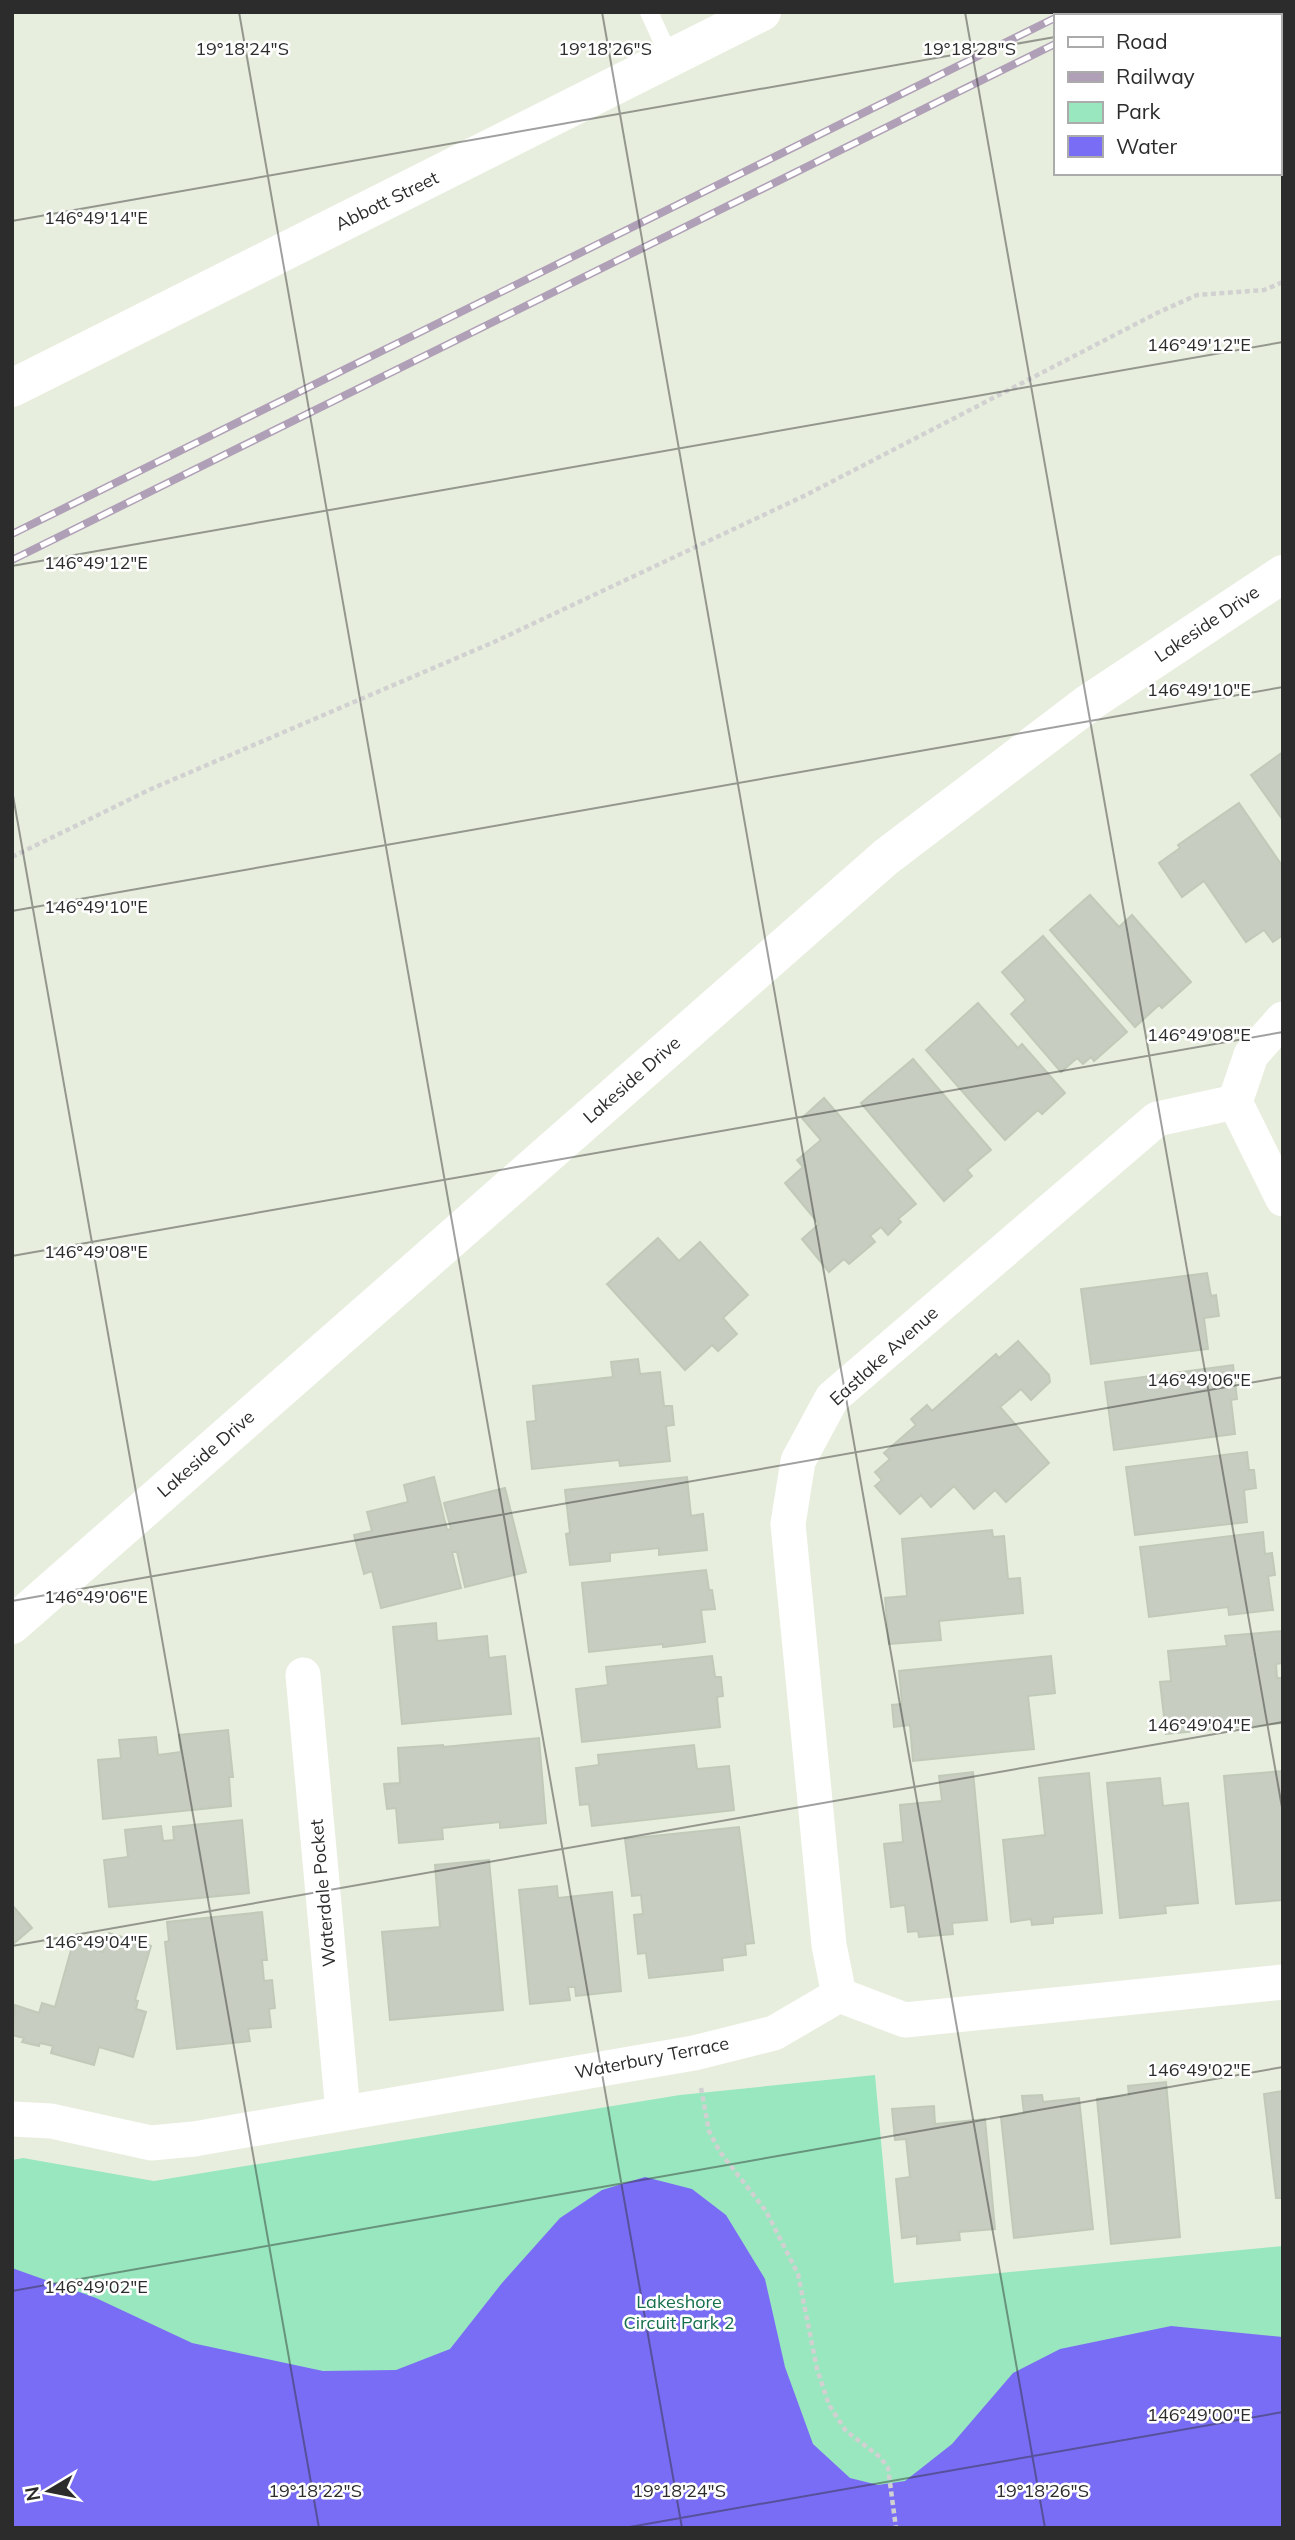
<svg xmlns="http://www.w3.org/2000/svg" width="1295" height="2540" font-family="Mulish,sans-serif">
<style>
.green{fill:#99e7bf}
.water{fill:#7a6df5}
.building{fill:#c8cdc1;stroke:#c1cab8;stroke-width:2}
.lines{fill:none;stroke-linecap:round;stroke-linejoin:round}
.path{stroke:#d1d1d1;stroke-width:4.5;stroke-dasharray:5 3.5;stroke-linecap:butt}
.lane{stroke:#fff;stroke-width:18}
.street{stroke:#fff;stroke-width:35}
.secondary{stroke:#fff;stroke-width:38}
.rail-casing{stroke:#b0a0b7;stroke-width:8}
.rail{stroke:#fff;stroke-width:5;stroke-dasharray:16;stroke-linecap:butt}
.ticks{fill:none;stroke:#2c2c2c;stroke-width:2;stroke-opacity:0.45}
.labels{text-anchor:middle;stroke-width:5;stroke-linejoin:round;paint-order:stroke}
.street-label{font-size:18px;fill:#2c2c2c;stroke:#fff}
.park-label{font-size:18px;fill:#176f4e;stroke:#fff}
.ticks-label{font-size:18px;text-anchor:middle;fill:#2c2c2c;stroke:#fff;stroke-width:5;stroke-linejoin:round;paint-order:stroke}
</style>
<rect width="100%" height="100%" fill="#e8eede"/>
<polygon class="green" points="875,2075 894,2283 1283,2246 1283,2528 12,2528 12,2160 23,2158 154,2181 680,2095"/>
<polygon class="water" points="645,2177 692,2189 726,2215 765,2279 785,2367 813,2444 850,2478 878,2485 905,2481 952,2444 1013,2373 1060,2349 1171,2326 1283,2337 1283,2528 12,2528 12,2268 96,2298 192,2343 323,2371 396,2370 450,2349 502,2283 560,2218 602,2190"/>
<g class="building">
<polygon points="1283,752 1283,820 1251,775"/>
<polygon points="1239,803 1283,867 1283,935 1273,942 1264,930 1246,942 1204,881 1182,897 1159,863 1180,848 1178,845"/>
<polygon points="1090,895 1119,927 1132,915 1191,982 1162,1008 1159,1005 1135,1027 1050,930"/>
<polygon points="1043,936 1127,1032 1094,1061 1091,1057 1083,1064 1077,1058 1061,1072 1011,1014 1026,1000 1002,972"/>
<polygon points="978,1003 1018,1048 1022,1044 1065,1093 1042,1114 1038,1110 1005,1140 926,1050"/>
<polygon points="913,1059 991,1150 967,1170 972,1176 944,1201 861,1103"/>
<polygon points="824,1098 916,1204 898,1219 901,1222 888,1235 881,1227 870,1236 875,1242 849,1264 844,1259 829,1272 802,1239 819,1224 785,1183 803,1167 797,1160 821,1140 802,1118"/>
<polygon points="658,1238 679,1261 700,1242 748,1295 723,1318 737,1334 718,1351 712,1345 685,1370 607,1284"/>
<polygon points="1207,1273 1211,1296 1216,1295 1219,1316 1204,1318 1208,1349 1091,1364 1081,1289"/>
<polygon points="1018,1341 1049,1375 1050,1382 1031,1400 1021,1389 1000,1407 1049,1463 1006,1502 995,1490 974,1509 954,1486 931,1507 921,1495 900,1514 875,1486 882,1480 875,1472 890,1459 884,1453 916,1425 911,1419 927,1405 932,1411 996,1354 999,1358"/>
<polygon points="638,1359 640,1374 660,1372 664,1406 672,1406 674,1425 666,1426 670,1461 620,1466 619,1460 532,1469 527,1422 536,1421 533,1386 613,1377 611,1362"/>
<polygon points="1233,1365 1237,1399 1231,1400 1235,1434 1114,1450 1105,1382"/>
<polygon points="1247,1452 1249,1470 1254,1470 1256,1488 1244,1490 1247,1522 1135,1535 1126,1467"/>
<polygon points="434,1477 447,1530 451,1529 444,1503 505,1488 526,1572 465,1587 457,1552 452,1552 461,1588 381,1608 372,1571 364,1574 354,1535 372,1531 367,1512 408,1502 404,1485"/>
<polygon points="687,1477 691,1516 703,1514 707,1550 659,1555 659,1548 610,1553 610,1561 570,1565 566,1534 570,1533 565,1490"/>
<polygon points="992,1530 993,1537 1004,1536 1008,1579 1020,1578 1023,1613 939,1621 941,1640 889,1644 885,1598 907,1596 902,1539"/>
<polygon points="1263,1532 1265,1554 1272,1553 1275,1575 1268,1576 1273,1610 1229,1615 1228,1607 1149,1617 1140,1547"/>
<polygon points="706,1570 709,1590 712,1590 715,1609 701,1610 705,1642 663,1647 663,1644 589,1652 582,1583"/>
<polygon points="436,1623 437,1641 487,1636 489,1658 505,1656 511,1714 402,1724 393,1627"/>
<polygon points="1283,1631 1283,1663 1276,1664 1277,1678 1283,1678 1283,1723 1166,1734 1160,1682 1171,1681 1168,1651 1227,1646 1225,1636"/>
<polygon points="712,1656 715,1677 721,1677 723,1696 717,1697 720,1727 582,1742 576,1689 608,1685 606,1667"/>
<polygon points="1051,1656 1055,1693 1028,1696 1034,1749 913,1761 910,1725 894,1727 892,1705 902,1704 899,1671"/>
<polygon points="228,1730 233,1777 229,1777 231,1806 103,1819 98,1760 121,1758 119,1740 156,1737 158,1755 181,1752 179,1735"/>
<polygon points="539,1738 546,1823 500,1828 500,1822 442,1828 443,1839 399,1843 396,1808 387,1809 384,1784 400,1783 398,1748 443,1745 443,1747"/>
<polygon points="694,1745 697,1769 729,1766 734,1810 592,1826 589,1804 580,1805 576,1768 599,1765 598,1755"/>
<polygon points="1283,1771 1283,1900 1236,1904 1224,1776"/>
<polygon points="973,1772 987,1920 952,1923 953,1934 919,1937 918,1931 908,1932 905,1905 891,1907 884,1844 903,1842 900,1805 942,1801 939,1776"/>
<polygon points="1089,1773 1102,1913 1053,1917 1053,1923 1032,1925 1031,1919 1011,1922 1003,1840 1045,1835 1039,1778"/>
<polygon points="1160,1778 1163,1806 1188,1803 1198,1903 1165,1906 1166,1913 1120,1918 1107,1783"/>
<polygon points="242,1820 249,1893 109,1907 104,1860 128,1857 125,1830 161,1826 163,1841 174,1840 173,1827"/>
<polygon points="739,1827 754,1943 745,1944 746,1955 722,1958 723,1970 649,1978 646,1953 638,1954 634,1915 643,1914 641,1895 632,1896 625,1839"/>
<polygon points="489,1860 503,2010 390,2020 382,1932 440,1927 435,1865"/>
<polygon points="557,1886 558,1898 612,1892 621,1991 576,1996 575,1987 568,1987 570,2000 530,2004 519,1890"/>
<polygon points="12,1905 32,1928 12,1945"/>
<polygon points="262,1912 267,1960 262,1960 264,1981 272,1980 275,2008 269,2009 271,2027 248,2029 250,2041 177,2049 165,1942 169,1941 167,1922"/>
<polygon points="109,1933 151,1946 135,2000 138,2001 136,2009 146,2012 133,2057 99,2047 94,2065 51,2053 53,2046 40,2043 39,2046 22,2042 24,2038 12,2035 15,2005 39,2013 42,2003 55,2007 73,1943 103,1952"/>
<polygon points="1166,2082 1180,2237 1111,2244 1097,2099 1129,2096 1128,2086"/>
<polygon points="1283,2091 1283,2198 1276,2198 1264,2094"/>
<polygon points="1042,2095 1043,2102 1079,2098 1093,2229 1014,2238 1001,2117 1024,2114 1022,2096"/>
<polygon points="934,2106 935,2124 985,2119 995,2229 959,2232 960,2240 917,2244 917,2236 902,2238 896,2179 910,2177 906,2139 895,2140 892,2109"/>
</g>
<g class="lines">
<g class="path">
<polyline points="12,857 151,789 494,642 806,495 1159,312 1197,295 1264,290 1283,282"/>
<polyline points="701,2088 709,2131 720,2152 766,2211 798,2274 817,2369 829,2405 846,2431 880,2457 888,2468 896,2528"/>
</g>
<polyline class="lane" points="649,12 670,58"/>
<g class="street">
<polyline points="1235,1102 1283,1199"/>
<polyline points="1235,1102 1251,1055 1283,1019"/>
<polyline points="303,1675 343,2112"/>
<polyline points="839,1995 829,1945 788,1524 798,1461 832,1398 1157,1119 1235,1102"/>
<polyline points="839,1995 905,2020 1283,1982"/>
<polyline points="12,2119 51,2121 151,2143 194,2139 694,2053 774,2033 839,1995"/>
</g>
<g class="secondary">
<polyline points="12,388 762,12"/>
<polyline points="12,1625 886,857 1090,702 1283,574"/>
</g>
<g class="rail-casing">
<g id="rail">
<polyline points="1113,16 1120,12"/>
<polyline points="12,534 1055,18"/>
<polyline points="12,560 1055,44"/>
</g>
</g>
<use href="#rail" class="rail"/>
</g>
<path class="ticks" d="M239,12L682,2528M602,12L1045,2528M965,12L1283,1813M1175,16L1195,12M12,221L1055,37M12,566L1283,342M12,790L319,2528M12,911L1283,687M12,1256L1283,1032M12,1601L1283,1377M12,1946L1283,1722M12,2291L1283,2067M624,2528L1283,2412"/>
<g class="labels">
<g class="street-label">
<text transform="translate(387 201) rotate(-26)" y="6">Abbott Street</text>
<text transform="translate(1207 624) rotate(-34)" y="6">Lakeside Drive</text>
<text transform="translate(632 1080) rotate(-41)" y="6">Lakeside Drive</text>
<text transform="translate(884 1356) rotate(-42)" y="6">Eastlake Avenue</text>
<text transform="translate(206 1454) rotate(-41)" y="6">Lakeside Drive</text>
<text transform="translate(323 1893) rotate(-95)" y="6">Waterdale Pocket</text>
<text transform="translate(652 2058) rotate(-11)" y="6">Waterbury Terrace</text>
</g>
<g class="park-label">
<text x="679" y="2308">Lakeshore<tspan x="679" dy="21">Circuit Park 2</tspan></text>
</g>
</g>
<g class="ticks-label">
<text x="242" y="55">19°18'24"S</text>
<text x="605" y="55">19°18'26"S</text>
<text x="969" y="55">19°18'28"S</text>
<text x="96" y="224">146°49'14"E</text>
<text x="1199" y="351">146°49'12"E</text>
<text x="96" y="569">146°49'12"E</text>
<text x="1199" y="696">146°49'10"E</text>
<text x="96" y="913">146°49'10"E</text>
<text x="1199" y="1041">146°49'08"E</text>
<text x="96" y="1258">146°49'08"E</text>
<text x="1199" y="1386">146°49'06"E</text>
<text x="96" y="1603">146°49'06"E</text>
<text x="1199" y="1731">146°49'04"E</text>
<text x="96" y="1948">146°49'04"E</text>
<text x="1199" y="2076">146°49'02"E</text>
<text x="96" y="2293">146°49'02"E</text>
<text x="1199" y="2421">146°49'00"E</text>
<text x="315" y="2497">19°18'22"S</text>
<text x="679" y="2497">19°18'24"S</text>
<text x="1042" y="2497">19°18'26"S</text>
</g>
<rect width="1295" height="2540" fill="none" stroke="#2c2c2c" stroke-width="28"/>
<rect x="1054" y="14" width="228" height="161" fill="#ffffff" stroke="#ababab" stroke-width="2"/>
<rect x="1068" y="37" width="35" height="10" fill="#ffffff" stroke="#ababab" stroke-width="2"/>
<text x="1116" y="49" font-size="21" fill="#2c2c2c">Road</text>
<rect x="1068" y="72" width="35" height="10" fill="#b0a0b7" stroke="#ababab" stroke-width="2"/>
<text x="1116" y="84" font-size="21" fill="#2c2c2c">Railway</text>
<rect x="1068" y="102" width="35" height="21" fill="#99e7bf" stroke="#ababab" stroke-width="2"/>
<text x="1116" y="119" font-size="21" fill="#2c2c2c">Park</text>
<rect x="1068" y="136" width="35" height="21" fill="#7a6df5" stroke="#ababab" stroke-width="2"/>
<text x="1116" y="154" font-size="21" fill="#2c2c2c">Water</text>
<g transform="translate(49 2491) rotate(260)" stroke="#ffffff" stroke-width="5" paint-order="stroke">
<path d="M0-5L12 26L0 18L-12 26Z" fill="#2c2c2c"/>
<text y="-10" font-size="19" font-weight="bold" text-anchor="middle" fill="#2c2c2c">N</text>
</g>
</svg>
